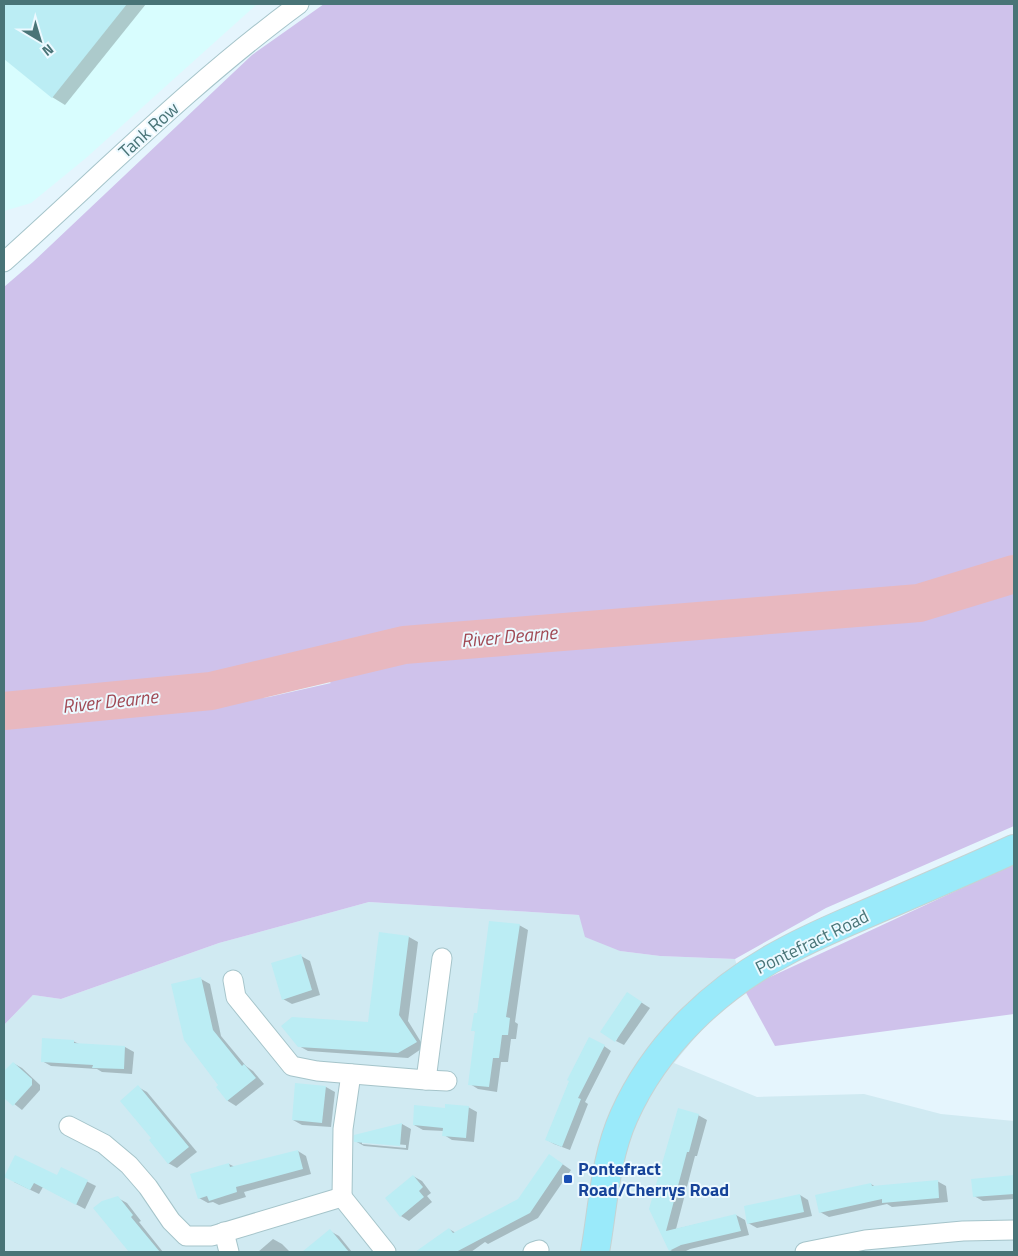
<svg xmlns="http://www.w3.org/2000/svg" width="1018" height="1256" font-family="'Titillium Web',sans-serif">
<style>
.residential{fill:#d0eaf2}
.commercial{fill:#d8fdfe}
.green{fill:#cfc2eb}
.shadow{fill:#0003;fill-rule:evenodd}
.lines{fill:none;stroke-linecap:round;stroke-linejoin:round}
.river{stroke:#e8b8bf;stroke-width:38}
.building{fill:#bbedf4}
.minor-casing{stroke:#a5c4ca;stroke-width:21}
.trunk-casing{stroke:#c5d3d3;stroke-width:30}
.minor{stroke:#fff;stroke-width:19}
.trunk{stroke:#9aeafa;stroke-width:28}
.transit-dot{fill:#1a4fb4;stroke:#ecf9ff;stroke-width:2}
.labels{text-anchor:middle;stroke-width:4;stroke-linejoin:round;paint-order:stroke}
.street-label{font-size:18px;fill:#497477;stroke:#ecf9ff}
.transit-label{font-size:18px;font-weight:bold;fill:#164399;stroke:#ecf9ff;text-anchor:start}
.water-label{font-size:19px;font-style:italic;fill:#a14a55;stroke:#ecf9ff}
</style>
<rect width="100%" height="100%" fill="#e5f5fd"/>
<polygon class="residential" points="369,902 579,915 620,951 660,956 735,959 744,989 712,1017 674,1063 757,1097 864,1094 941,1114 1014,1121 1014,1252 4,1252 4,1025 33,995 61,999 219,943"/>
<polygon class="commercial" points="4,4 257,4 86,158 31,203 4,211"/>
<g class="green">
<polygon points="324,4 1014,4 1014,826 826,908 735,959 660,956 620,951 585,937 579,915 369,902 219,943 61,999 33,995 4,1025 4,726 269,697 331,683 303,660 211,680 145,688 4,700 4,287 33,262 252,55"/>
<polygon points="1014,864 1014,1014 775,1046 744,989"/>
</g>
<g class="shadow">
<polygon points="4,4 146,4 65,105 52,97 4,57"/>
<polygon points="519,925 528,930 515,1022 518,1024 516,1039 511,1039 508,1062 501,1062 497,1092 478,1089 470,1084 476,1032 473,1030 478,1015"/>
<polygon points="380,933 409,937 418,942 408,1021 424,1047 408,1058 308,1051 299,1046 369,1023"/>
<polygon points="301,956 310,961 320,995 292,1004 283,999"/>
<polygon points="201,979 210,984 221,1036 246,1066 253,1071 264,1084 236,1106 228,1101 217,1087 220,1085"/>
<polygon points="636,999 650,1008 624,1045 616,1041"/>
<polygon points="73,1041 79,1044 125,1047 134,1052 132,1074 102,1072 97,1069 51,1066 42,1061"/>
<polygon points="604,1046 611,1051 585,1102 588,1104 570,1150 554,1144 547,1140"/>
<polygon points="13,1063 22,1068 40,1085 40,1090 22,1110 4,1096 4,1073"/>
<polygon points="297,1084 326,1087 335,1092 331,1127 302,1125 293,1120"/>
<polygon points="138,1087 147,1092 197,1152 177,1168 168,1163 153,1139"/>
<polygon points="468,1107 477,1112 474,1142 452,1140 444,1135 444,1131 423,1130 414,1125 446,1109"/>
<polygon points="698,1115 707,1120 697,1156 695,1156 676,1229 736,1215 745,1220 749,1235 690,1249 684,1252 674,1252 670,1250 650,1209"/>
<path d="M402,1124L411,1129L408,1150L364,1146L355,1141V1136ZM362,1141L406,1145V1148L362,1144Z"/>
<polygon points="298,1151 306,1156 311,1174 244,1192 246,1197 219,1205 213,1202 208,1203 199,1198 229,1164 235,1167"/>
<polygon points="558,1161 571,1170 538,1218 488,1244 485,1242 471,1252 429,1252 425,1247 449,1229 456,1233 518,1200"/>
<polygon points="62,1169 96,1186 85,1209 43,1187 39,1194 14,1182 58,1177"/>
<polygon points="413,1176 422,1181 431,1193 427,1196 432,1202 409,1221 401,1216"/>
<polygon points="1014,1177 1014,1199 983,1201 974,1196 973,1180"/>
<polygon points="937,1181 946,1186 948,1202 892,1207 887,1204 829,1217 820,1212 871,1184 876,1187"/>
<polygon points="800,1195 808,1200 812,1216 757,1228 748,1223"/>
<polygon points="118,1198 127,1203 141,1221 139,1222 163,1252 131,1252 95,1209"/>
<polygon points="330,1231 339,1236 352,1252 320,1252 313,1245"/>
<polygon points="273,1239 282,1244 290,1252 258,1252"/>
</g>
<g class="lines">
<polyline class="river" points="4,711 211,691 404,645 919,603 1014,574"/>
</g>
<g class="building">
<polygon points="4,4 127,4 52,98 4,59"/>
<polygon points="489,921 520,924 506,1017 510,1018 508,1035 502,1035 499,1058 493,1058 489,1087 468,1085 475,1031 471,1031 474,1013 477,1013"/>
<polygon points="379,932 409,936 399,1015 417,1042 398,1053 298,1047 281,1026 292,1017 368,1022"/>
<polygon points="301,954 312,990 282,1000 271,963"/>
<polygon points="201,977 213,1030 242,1066 244,1064 256,1078 227,1101 216,1087 218,1085 184,1040 171,984"/>
<polygon points="627,992 642,1002 615,1042 600,1032"/>
<polygon points="589,1037 605,1045 578,1098 581,1099 562,1147 545,1140 569,1081 567,1080"/>
<polygon points="42,1038 74,1040 74,1043 125,1046 124,1069 92,1068 93,1065 41,1062"/>
<polygon points="13,1062 32,1079 32,1085 13,1106 4,1098 4,1071"/>
<polygon points="295,1083 326,1086 322,1123 292,1120"/>
<polygon points="138,1085 189,1147 168,1164 149,1140 151,1138 120,1101"/>
<polygon points="445,1104 469,1106 466,1138 442,1136 443,1128 413,1125 414,1105 445,1108"/>
<polygon points="678,1108 699,1114 689,1152 687,1152 666,1231 736,1214 741,1231 681,1245 669,1251 649,1209"/>
<polygon points="402,1123 400,1146 354,1142 354,1135"/>
<polygon points="298,1150 303,1169 236,1187 237,1192 209,1201 207,1196 198,1199 190,1174 229,1163 230,1167"/>
<polygon points="549,1154 563,1164 530,1213 456,1252 415,1252 449,1228 453,1233 518,1199"/>
<polygon points="15,1155 57,1175 61,1167 88,1180 76,1205 34,1183 30,1190 4,1177"/>
<polygon points="413,1175 423,1187 419,1191 424,1197 400,1217 385,1198"/>
<polygon points="1014,1175 1014,1194 973,1197 971,1179"/>
<polygon points="938,1180 939,1198 882,1203 882,1199 819,1213 815,1195 871,1183 872,1186"/>
<polygon points="800,1194 804,1212 747,1224 744,1206"/>
<polygon points="118,1196 133,1215 131,1217 160,1252 129,1252 93,1208 102,1201"/>
<polygon points="330,1229 349,1252 302,1252"/>
</g>
<g class="lines">
<g class="minor-casing">
<g id="minor">
<path d="M4,262C101,175 194,81 299,4"/>
<polyline points="233,980 236,997 292,1066 317,1071 426,1080 442,958"/>
<polyline points="426,1080 447,1081"/>
<polyline points="69,1126 104,1144 129,1165 148,1187 171,1221 186,1236 212,1236 342,1197"/>
<polyline points="342,1197 343,1129 351,1074"/>
<polyline points="342,1197 386,1252"/>
<polyline points="224,1232 229,1252"/>
<polyline points="533,1252 539,1250"/>
<polyline points="805,1252 865,1240 963,1231 1014,1230"/>
</g>
</g>
<g class="trunk-casing">
<path id="trunk" d="M595,1252C603,1207 605,1158 624,1116C656,1044 717,987 786,951C817,934 850,921 882,907C926,888 970,869 1014,849"/>
</g>
<use href="#minor" class="minor"/>
<use href="#trunk" class="trunk"/>
</g>
<rect class="transit-dot" x="563" y="1174" width="10" height="10" rx="2.5"/>
<g class="labels">
<g class="street-label">
<text transform="translate(149 130) rotate(-42)" y="6">Tank Row</text>
<text transform="translate(812 942) rotate(-26)" y="6">Pontefract Road</text>
</g>
<g class="transit-label">
<text x="578" y="1175">Pontefract<tspan x="578" dy="21">Road/Cherrys Road</tspan></text>
</g>
<g class="water-label">
<text transform="translate(509 636) rotate(-5)" y="7">River Dearne</text>
<text transform="translate(110 701) rotate(-6)" y="7">River Dearne</text>
</g>
</g>
<rect width="1018" height="1256" fill="none" stroke="#497477" stroke-width="10"/>
<g transform="translate(40 40) rotate(142)" stroke="#ecf9ff" stroke-width="4" paint-order="stroke">
<path d="M0-4L9 19L0 12L-9 19Z" fill="#497477"/>
<text y="-8" font-size="14" font-weight="bold" text-anchor="middle" fill="#497477">N</text>
</g>
</svg>
